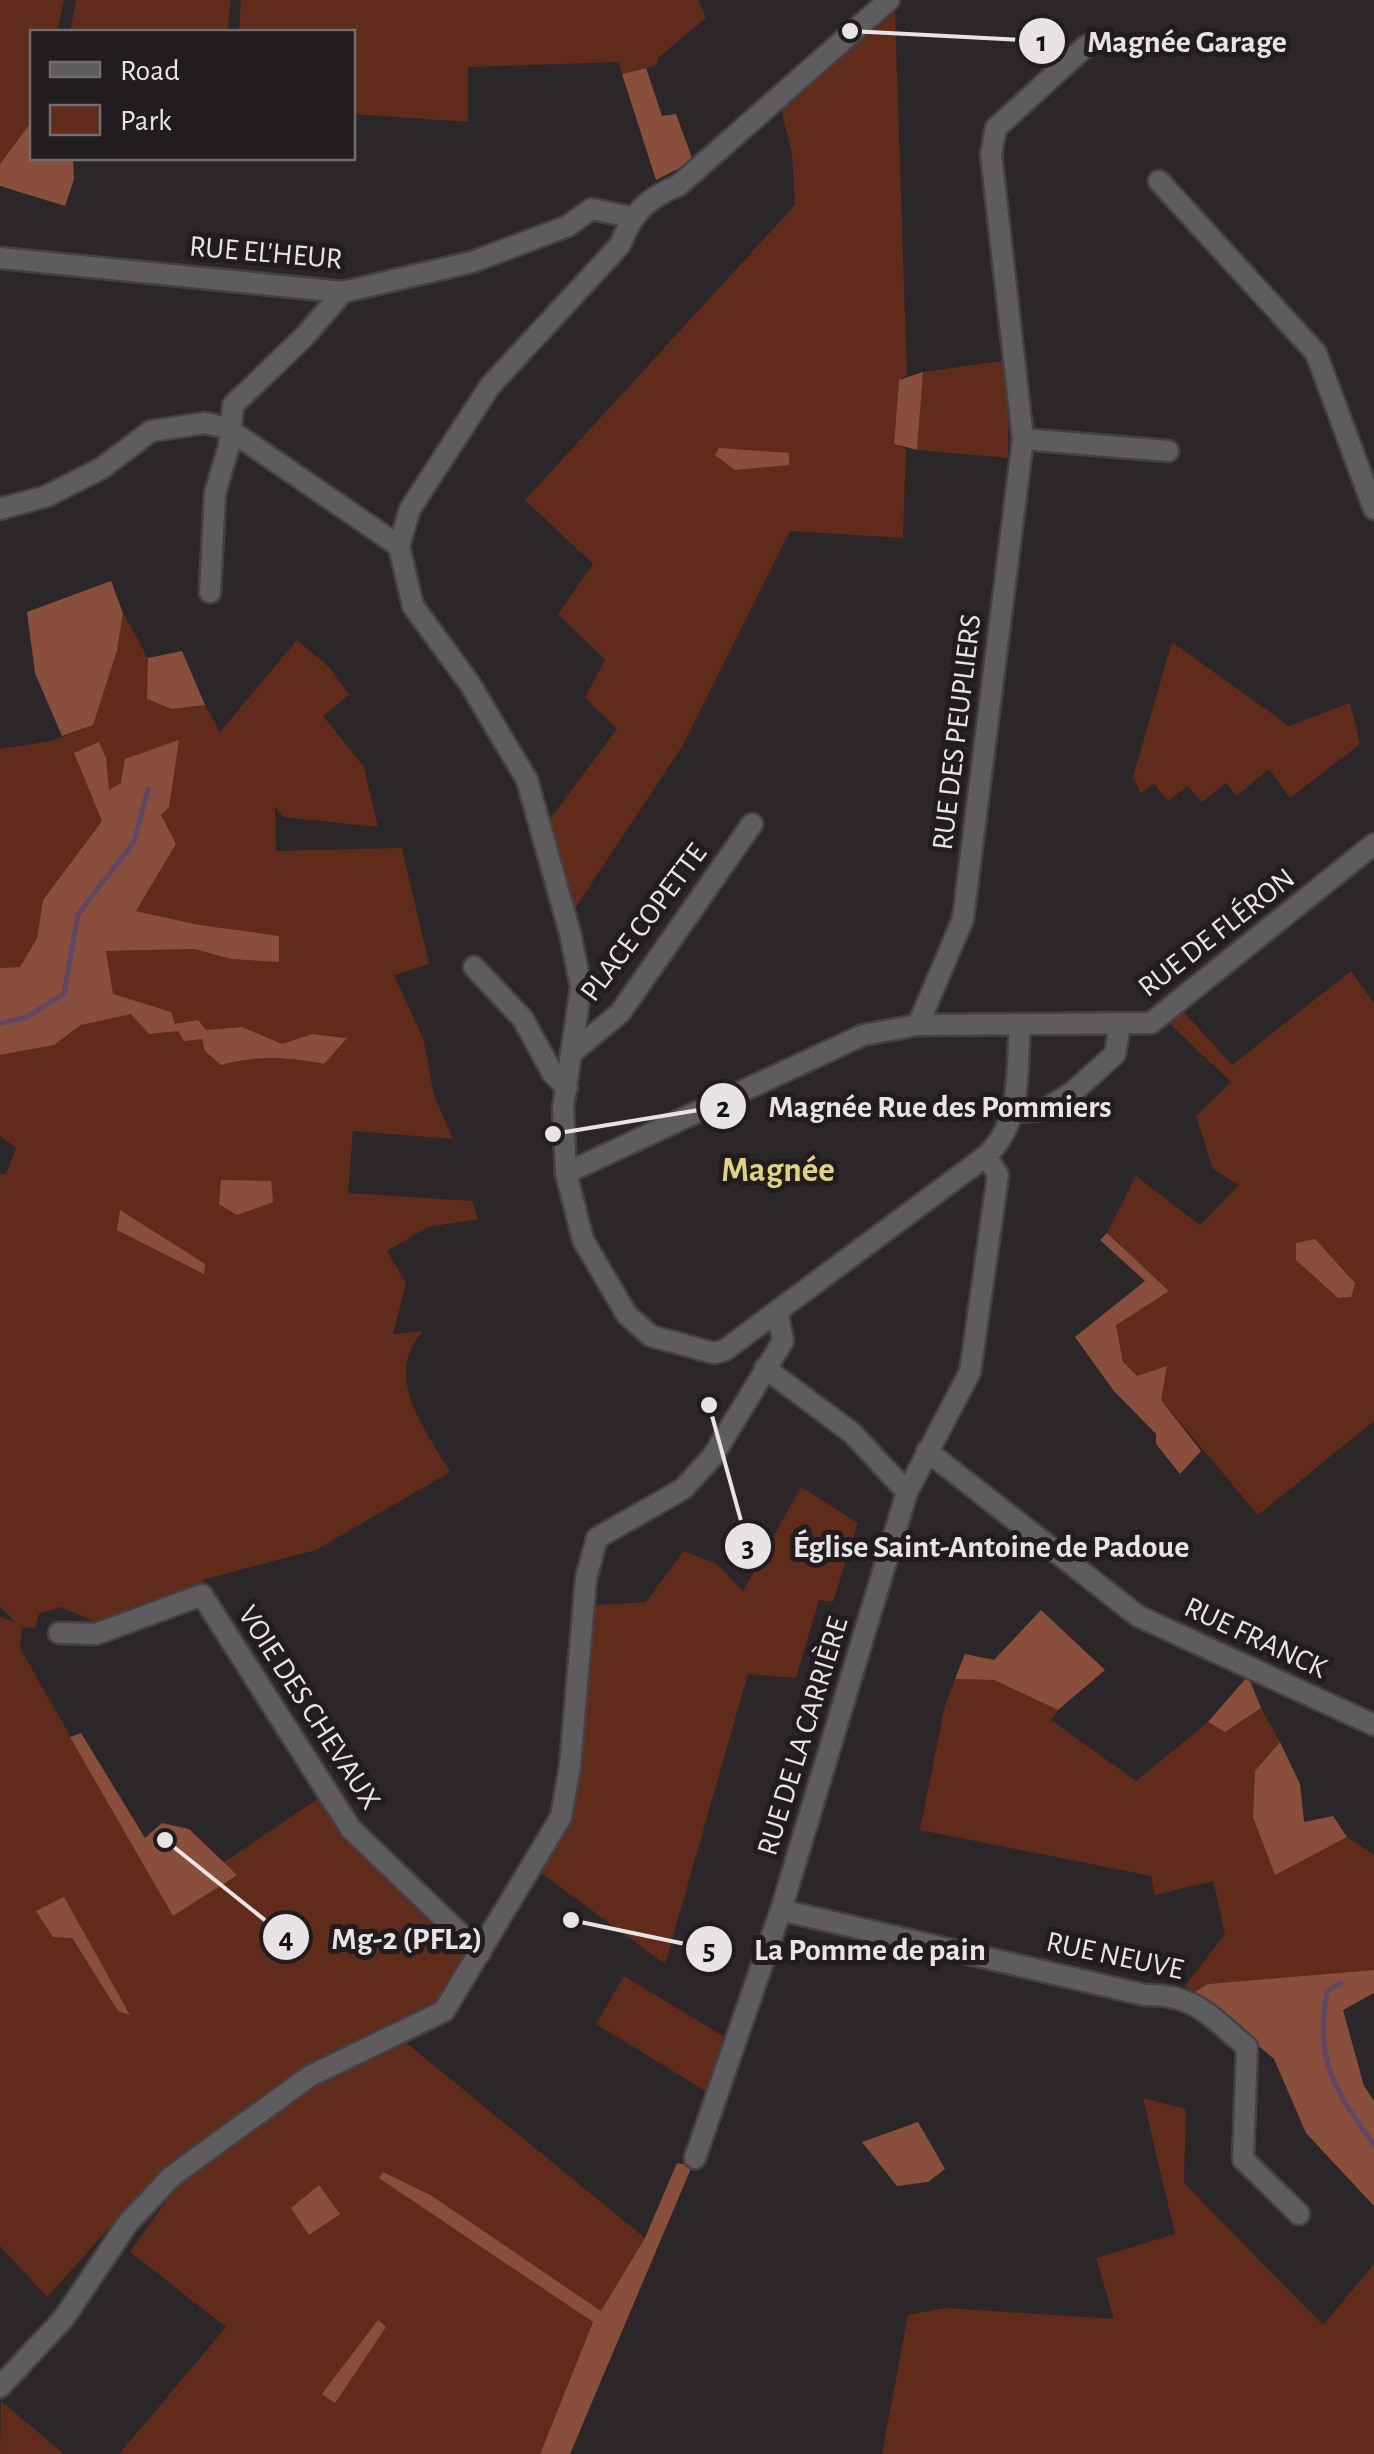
<svg xmlns="http://www.w3.org/2000/svg" width="1374" height="2454" font-family="'Alegreya Sans',sans-serif">
<style>
.green{fill:#602b1b;fill-rule:evenodd}
.forest{fill:#8a4f3c}
.lines{fill:none;stroke-linecap:round;stroke-linejoin:round}
.stream{stroke:#5f4765;stroke-width:5}
.minor-casing{stroke:#454142;stroke-width:25}
.minor{stroke:#5e5c5e;stroke-width:20}
.labels{text-anchor:middle;stroke-width:10;stroke-linejoin:round;paint-order:stroke}
.street-label{font-size:30px;fill:#e8e4e5;stroke:#211c1e}
.quarter-label{font-size:35px;font-weight:bold;fill:#ded283;stroke:#211c1e}
.leader{fill:none;stroke:#e8e4e5;stroke-width:4}
.callout-dot{fill:#e8e4e5;stroke:#211c1e;stroke-width:4}
.mark-label{font-size:30px;text-anchor:middle;font-weight:bold;fill:#111}
.callout-label{font-size:32px;text-anchor:middle;font-weight:bold;fill:#e8e4e5;stroke:#211c1e;stroke-width:10;stroke-linejoin:round;paint-order:stroke}
</style>
<rect width="100%" height="100%" fill="#2b2627"/>
<g class="green">
<polygon points="0,0 64,0 57,32 32,32 32,121 0,164"/>
<polygon points="76,0 231,0 227,32 70,32"/>
<polygon points="241,0 698,0 706,18 658,58 657,65 622,74 619,62 468,67 468,122 353,114 352,32 239,32"/>
<polygon points="895,12 907,375 899,380 894,443 906,449 903,538 790,531 683,745 574,910 547,823 617,729 585,698 605,660 558,614 593,564 525,500 795,205 792,153 781,109"/>
<polygon points="1009,360 1008,458 917,450 923,372"/>
<path d="M123,613L148,658V699L172,709L205,705L220,732L297,640L329,667L349,695L323,716L364,767L378,827L283,817L275,807L276,851L402,848L429,964L394,975L424,1041L434,1096L453,1139L353,1131L348,1193L472,1201L478,1219L428,1227L387,1251L406,1283L393,1334L423,1331C382,1377 425,1428 450,1472L316,1550L205,1579L197,1591L102,1625L61,1607L39,1614L35,1628L22,1627L20,1648L173,1916L236,1874L223,1863L319,1798L466,1953L462,1976L425,2011L323,2059L122,2214L47,2297L0,2246V1617L15,1622L0,1607V1174H6L16,1148L0,1136V1055L54,1045L81,1025L131,1013L202,1038L221,1064C257,1055 287,1057 324,1064L345,1037L312,1034L282,1044L242,1027L206,1030L175,1024L170,1012L113,995L105,951L194,949L231,959L279,961L199,925L136,911L176,844L121,783L109,791L106,758L102,821L43,900L37,938L20,967L0,968V749L51,741L93,725L117,651ZM64,1898L129,2013L128,2014L118,2010L71,1938Z"/>
<polygon points="1172,642 1289,726 1350,703 1360,744 1290,798 1269,769 1237,796 1226,783 1202,802 1187,786 1168,801 1154,784 1141,793 1133,777"/>
<polygon points="1351,971 1374,1003 1374,1421 1258,1515 1161,1400 1123,1363 1116,1324 1169,1291 1107,1233 1136,1176 1200,1225 1239,1185 1213,1169 1196,1116 1231,1082 1168,1022 1180,1008 1232,1065"/>
<polygon points="801,1487 858,1523 833,1602 819,1600 796,1678 748,1674 665,1964 541,1873 571,1819 595,1605 646,1602 684,1551 717,1564 743,1591"/>
<polygon points="955,1679 994,1680 1058,1710 1051,1720 1136,1781 1208,1722 1225,1732 1261,1708 1280,1742 1255,1772 1253,1817 1275,1874 1347,1837 1374,1855 1374,1970 1208,1984 1195,1992 1185,1986 1225,1934 1213,1881 1155,1895 1151,1876 920,1830 945,1706"/>
<polygon points="624,1976 728,2039 707,2092 596,2024"/>
<polygon points="405,2042 645,2238 601,2311 432,2196 380,2178 593,2322 540,2454 119,2454 226,2327 130,2252 183,2177 323,2074"/>
<polygon points="1143,2098 1186,2109 1184,2183 1323,2325 1374,2264 1374,2454 882,2454 908,2315 945,2308 1114,2319 1096,2258 1175,2234"/>
<polygon points="1,2401 64,2454 0,2454"/>
</g>
<g class="forest">
<polygon points="646,68 662,116 676,114 693,161 656,180 622,74"/>
<polygon points="32,121 32,158 73,158 74,179 65,206 0,186 0,164"/>
<polygon points="923,372 917,450 894,444 899,380"/>
<polygon points="719,448 789,453 789,465 735,470 715,455"/>
<polygon points="111,581 123,613 117,651 93,725 62,736 35,673 27,612"/>
<polygon points="182,651 205,705 172,709 147,699 148,658"/>
<path d="M179,740L169,807L161,815L176,844L136,911L199,925L279,936V962L231,959L194,949L106,951L113,994L171,1012L175,1024L198,1020L206,1030L242,1027L282,1044L312,1034L347,1038L324,1064C287,1057 257,1055 221,1065L205,1051L202,1039L184,1041L178,1031L149,1034L131,1014L81,1025L54,1045L0,1055V968L20,967L37,938L43,900L102,821L74,753L99,742L106,758L109,790L121,783L125,759Z"/>
<polygon points="221,1180 271,1181 273,1202 237,1215 219,1204"/>
<polygon points="120,1210 205,1264 204,1274 117,1230"/>
<polygon points="1107,1233 1169,1291 1116,1325 1123,1362 1137,1376 1167,1366 1161,1400 1201,1451 1180,1474 1156,1444 1156,1434 1114,1391 1075,1337 1145,1281 1100,1240"/>
<polygon points="1315,1239 1355,1283 1351,1297 1338,1298 1296,1260 1296,1243"/>
<polygon points="1041,1610 1105,1670 1058,1710 994,1680 955,1679 965,1654 994,1660"/>
<polygon points="1248,1676 1261,1708 1225,1732 1208,1722"/>
<polygon points="81,1733 145,1838 162,1823 189,1829 237,1875 173,1916 70,1737"/>
<polygon points="1280,1742 1300,1784 1304,1822 1333,1816 1347,1837 1275,1875 1253,1817 1255,1771"/>
<polygon points="64,1897 130,2015 118,2011 72,1938 53,1937 36,1911"/>
<polygon points="1374,1970 1374,1993 1343,2010 1364,2086 1374,2101 1374,2206 1306,2133 1274,2059 1195,1992 1208,1984"/>
<polygon points="918,2122 945,2169 928,2182 897,2186 862,2142"/>
<polygon points="677,2163 692,2166 570,2454 540,2454 593,2322 379,2178 383,2172 432,2196 601,2311 645,2238"/>
<polygon points="319,2185 340,2214 309,2235 291,2208"/>
<polygon points="378,2320 386,2327 335,2403 322,2394"/>
</g>
<g class="lines">
<g class="stream">
<polyline points="0,1023 25,1018 64,994 78,914 134,842 148,789"/>
<path d="M1341,1983L1327,1991C1315,2062 1334,2089 1374,2145"/>
</g>
<g class="minor-casing">
<g id="minor">
<path d="M889,0L679,185C646,199 633,212 620,245L490,386L410,509L399,546L413,606L470,684L527,780L570,933L581,987L563,1107L566,1173L583,1240L627,1315L651,1336L714,1353L725,1350L986,1156C1023,1122 1016,1073 1020,1025"/>
<polyline points="1159,181 1316,353 1374,509"/>
<polyline points="0,258 343,292 472,262 568,226 591,209 631,217"/>
<polyline points="1023,439 1168,451"/>
<polyline points="0,509 47,496 102,468 151,431 205,423 227,428 399,546"/>
<polyline points="210,592 215,493 229,446 233,405 304,337 343,292"/>
<polyline points="474,967 523,1019 553,1074 567,1088"/>
<polyline points="918,1025 963,919 1023,439 991,154 996,128 1086,46"/>
<polyline points="575,1050 620,1013 752,824"/>
<polyline points="1012,1112 1044,1110 1073,1092 1115,1054 1120,1024"/>
<polyline points="566,1173 863,1035 918,1025 1151,1023 1374,844"/>
<polyline points="765,1368 852,1433 907,1492"/>
<polyline points="927,1451 1138,1616 1374,1725"/>
<polyline points="59,1633 96,1634 202,1595 351,1829 480,1953"/>
<path d="M781,1910L1145,1995C1194,1993 1211,2017 1247,2047L1243,2159L1299,2214"/>
<polyline points="695,2158 781,1910 907,1492 970,1372 998,1175 986,1156"/>
<polyline points="0,2387 64,2318 128,2223 172,2176 310,2076 444,2011 561,1817 570,1766 586,1578 597,1538 683,1489 713,1456 783,1341 778,1314"/>
</g>
</g>
<use href="#minor" class="minor"/>
</g>
<g class="labels">
<g class="street-label">
<text transform="translate(266 252) rotate(5)" y="10">RUE EL'HEUR</text>
<text transform="translate(956 732) rotate(-83)" y="10">RUE DES PEUPLIERS</text>
<text transform="translate(643 922) rotate(-53)" y="10">PLACE COPETTE</text>
<text transform="translate(1216 932) rotate(-38)" y="10">RUE DE FLÉRON</text>
<text transform="translate(1256 1637) rotate(25)" y="10">RUE FRANCK</text>
<text transform="translate(310 1707) rotate(57)" y="10">VOIE DES CHEVAUX</text>
<text transform="translate(802 1736) rotate(-73)" y="10">RUE DE LA CARRIÈRE</text>
<text transform="translate(1115 1955) rotate(12)" y="10">RUE NEUVE</text>
</g>
<g class="quarter-label">
<text x="778" y="1181">Magnée</text>
</g>
</g>
<path class="leader" d="M850 31L1042 41M553 1134L723 1106M709 1405L748 1546M165 1840L286 1937M571 1920L709 1949"/>
<g class="callout-dot">
<circle cx="850" cy="31" r="10"/>
<circle cx="553" cy="1134" r="10"/>
<circle cx="709" cy="1405" r="10"/>
<circle cx="165" cy="1840" r="10"/>
<circle cx="571" cy="1920" r="10"/>
<circle cx="1042" cy="41" r="25"/>
<circle cx="723" cy="1106" r="25"/>
<circle cx="748" cy="1546" r="25"/>
<circle cx="286" cy="1937" r="25"/>
<circle cx="709" cy="1949" r="25"/>
</g>
<g class="mark-label">
<text x="1042" y="51">1</text>
<text x="723" y="1117">2</text>
<text x="748" y="1556">3</text>
<text x="286" y="1948">4</text>
<text x="709" y="1959">5</text>
</g>
<g class="callout-label">
<text x="1187" y="52">Magnée Garage</text>
<text x="940" y="1117">Magnée Rue des Pommiers</text>
<text x="991" y="1557">Église Saint-Antoine de Padoue</text>
<text x="407" y="1949">Mg-2 (PFL2)</text>
<text x="870" y="1960">La Pomme de pain</text>
</g>
<rect x="30" y="30" width="325" height="130" fill="#211c1e" stroke="#716c6e" stroke-width="2.5"/>
<rect x="50" y="62" width="50" height="15" fill="#5e5c5e" stroke="#716c6e" stroke-width="2.5"/>
<text x="120" y="80" font-size="30" fill="#e8e4e5">Road</text>
<rect x="50" y="105" width="50" height="30" fill="#602b1b" stroke="#716c6e" stroke-width="2.5"/>
<text x="120" y="130" font-size="30" fill="#e8e4e5">Park</text>
</svg>
